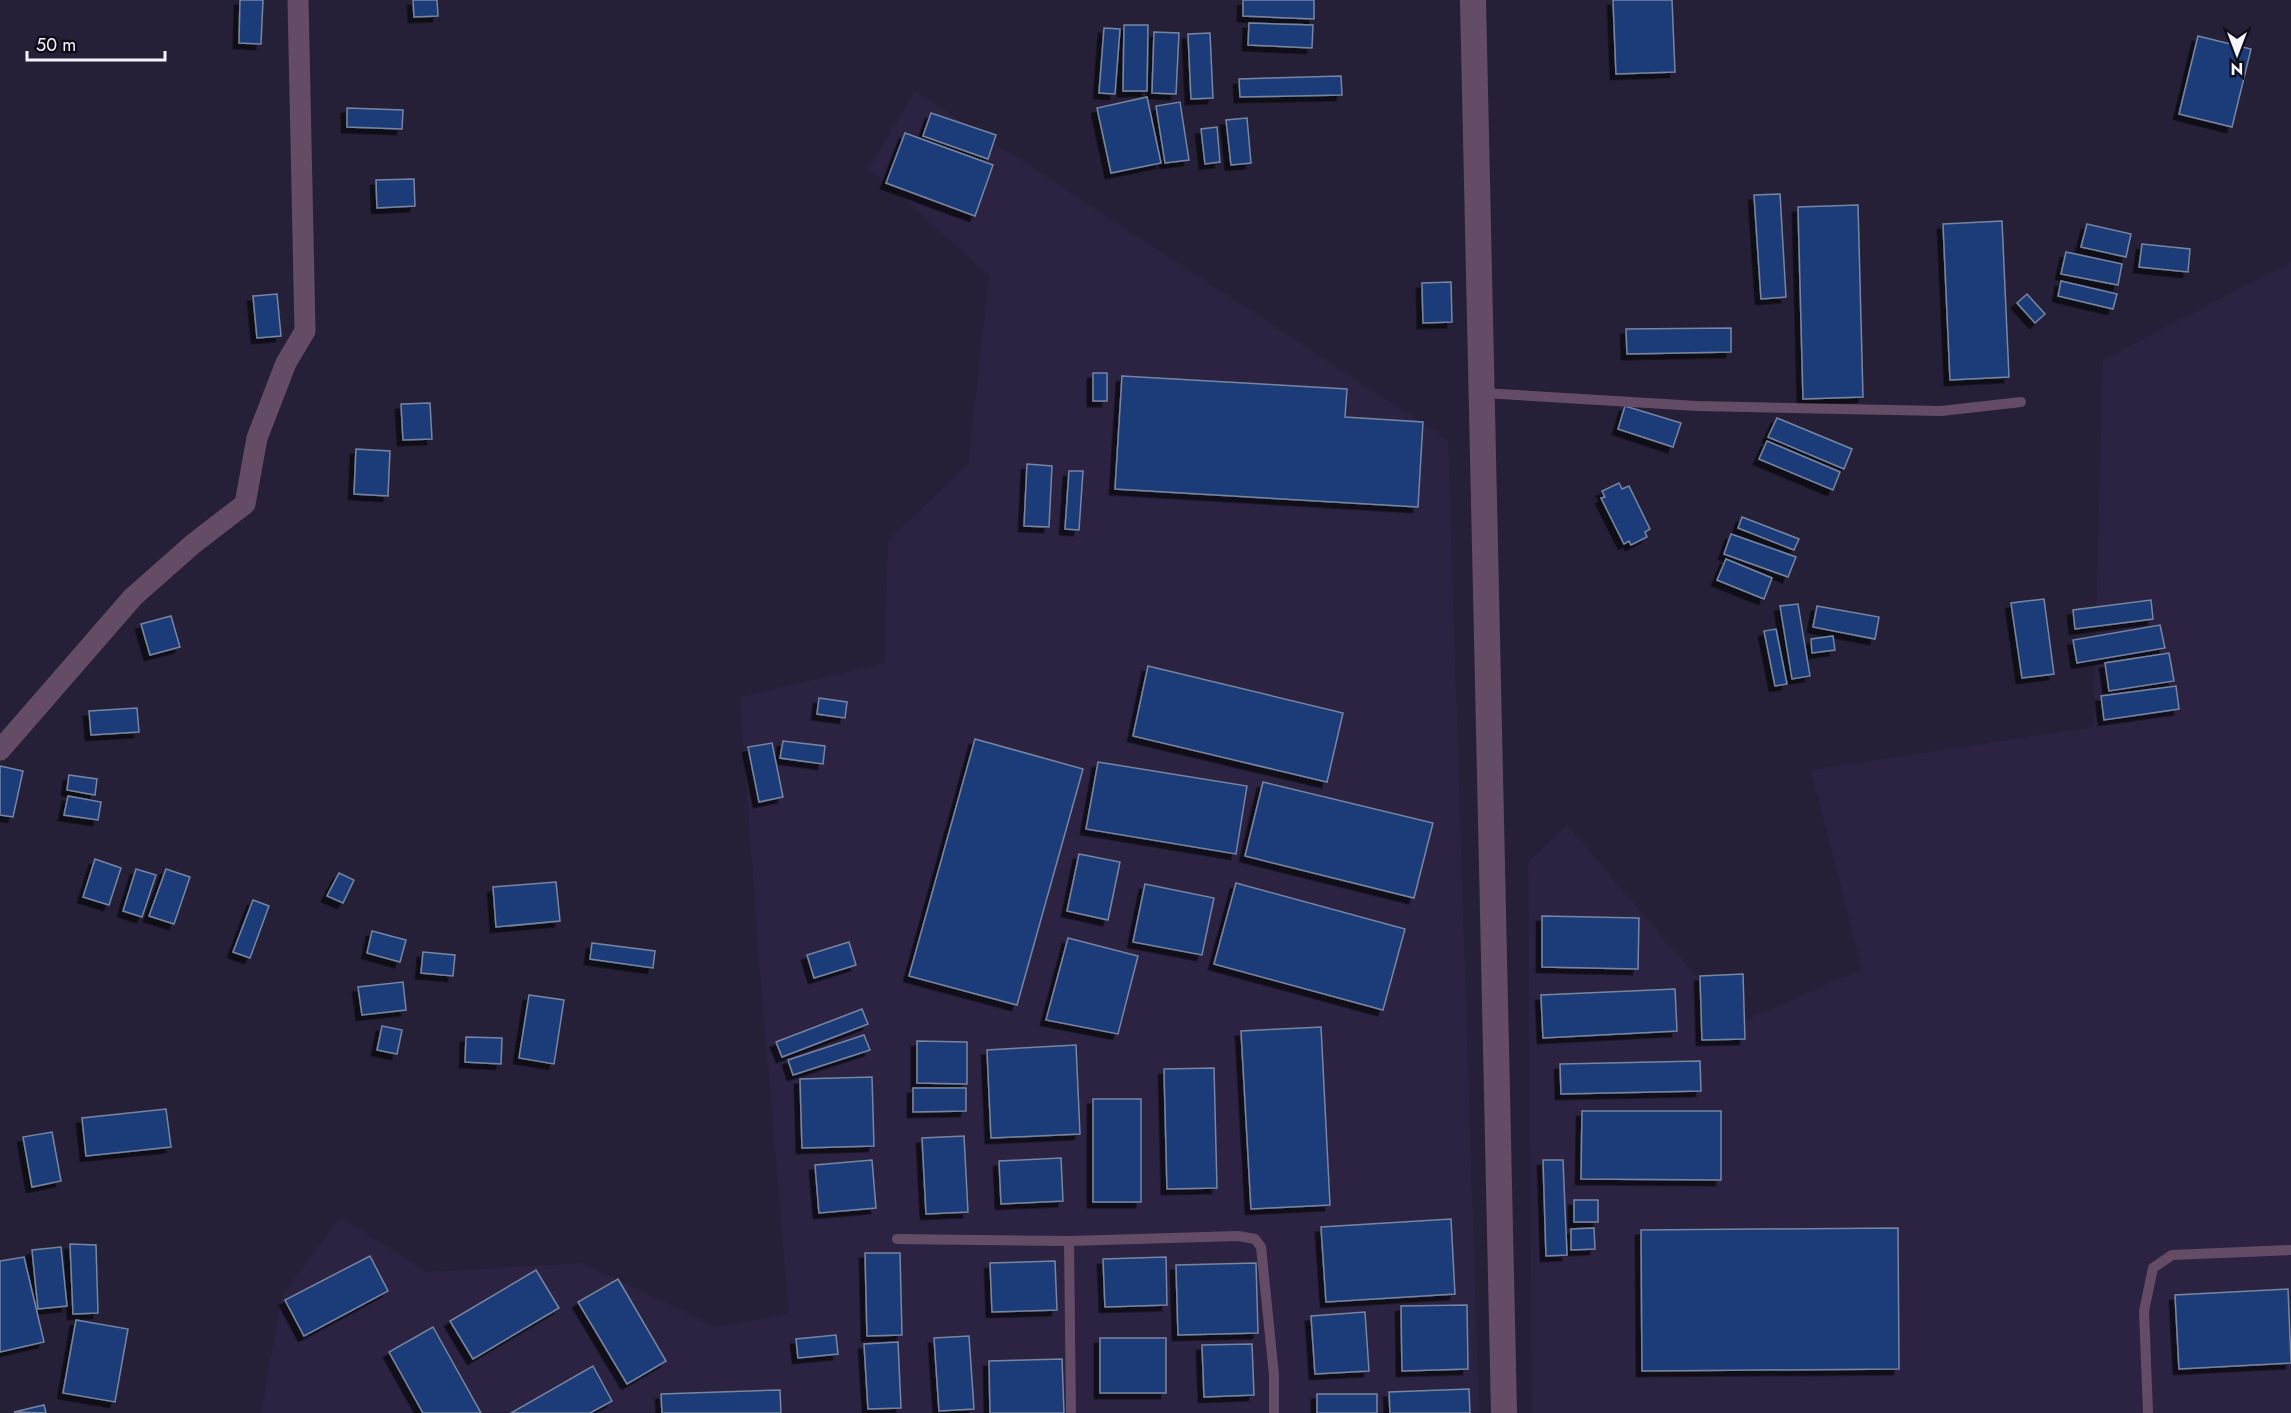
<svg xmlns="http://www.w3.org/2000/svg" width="2291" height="1413" font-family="Jost,sans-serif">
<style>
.built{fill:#2b2341}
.building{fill:#1d3b79;stroke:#7786a0;stroke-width:1.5;filter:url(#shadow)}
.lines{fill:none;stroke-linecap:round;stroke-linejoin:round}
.service{stroke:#654c66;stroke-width:10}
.minor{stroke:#654c66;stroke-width:21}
.tertiary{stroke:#654c66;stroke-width:26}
</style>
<defs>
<filter id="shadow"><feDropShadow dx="-5.5" dy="5.5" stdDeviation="0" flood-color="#0009"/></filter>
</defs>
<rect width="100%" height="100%" fill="#252037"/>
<g class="built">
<polygon points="915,91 1448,440 1479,1413 261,1413 282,1296 340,1217 426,1272 583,1263 715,1327 789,1314 759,960 740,697 885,663 888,541 968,464 989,275 869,168"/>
<polygon points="2291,262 2291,1413 1532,1413 1528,862 1567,825 1737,1024 1862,969 1811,770 2093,727 2103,360"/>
</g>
<g class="building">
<polygon points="240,0 263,0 261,44 239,43"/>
<polygon points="413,0 437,0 438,16 414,17"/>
<polygon points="1243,0 1314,0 1314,19 1243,16"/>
<polygon points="1613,0 1672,0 1675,72 1616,74"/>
<polygon points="1249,23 1313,25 1312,48 1248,45"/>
<polygon points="1124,25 1148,25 1147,91 1123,91"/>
<polygon points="1104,28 1120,29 1115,94 1099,93"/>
<polygon points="1154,32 1179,33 1176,94 1152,93"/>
<polygon points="1210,33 1213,98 1191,99 1188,34"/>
<polygon points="2198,36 2251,49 2232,127 2179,114"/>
<polygon points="1341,76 1342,95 1240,97 1239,79"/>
<polygon points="1147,97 1161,163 1111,173 1097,108"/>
<polygon points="1180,102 1189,160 1165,163 1156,106"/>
<polygon points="347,108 403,110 402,129 347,127"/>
<polygon points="931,113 996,135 988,159 923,136"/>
<polygon points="1247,118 1251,163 1231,165 1226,120"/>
<polygon points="1217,127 1220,162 1205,164 1201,129"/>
<polygon points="905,133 993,165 975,216 886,183"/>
<polygon points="414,179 415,206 377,208 376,180"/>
<polygon points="1780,194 1786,297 1761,299 1754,195"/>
<polygon points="1858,205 1863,397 1803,399 1798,207"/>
<polygon points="2002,221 2009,377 1950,380 1943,224"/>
<polygon points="2087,224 2131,234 2126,257 2081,247"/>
<polygon points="2142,244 2190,249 2188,272 2139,267"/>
<polygon points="2066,252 2122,264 2118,285 2061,274"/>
<polygon points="2061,281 2117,294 2113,309 2058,296"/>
<polygon points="1451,282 1452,322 1423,323 1422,283"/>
<polygon points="277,294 281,336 257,338 253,296"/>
<polygon points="2027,294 2045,314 2035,323 2017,303"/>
<polygon points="1731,328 1731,352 1627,354 1626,329"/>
<rect x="1093" y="373" width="14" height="28"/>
<polygon points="1122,376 1347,389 1345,417 1423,422 1418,507 1115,489"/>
<polygon points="430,403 432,439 403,440 401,404"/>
<polygon points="1625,406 1681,423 1673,447 1618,429"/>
<polygon points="1777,418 1852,449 1844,469 1768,437"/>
<polygon points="1767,441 1840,472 1833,490 1759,459"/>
<polygon points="356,449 390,451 388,496 354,494"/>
<polygon points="1027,464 1052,466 1049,527 1024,526"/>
<polygon points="1069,471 1083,471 1079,530 1065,529"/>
<polygon points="1619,483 1622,489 1629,486 1650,529 1645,532 1647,537 1631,545 1629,541 1624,544 1601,498 1605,497 1602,491"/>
<polygon points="1742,517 1799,539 1794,550 1738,528"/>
<polygon points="1731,534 1796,557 1788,577 1724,554"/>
<polygon points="1726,559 1772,578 1764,599 1717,580"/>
<polygon points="2044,599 2054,674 2022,678 2011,603"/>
<polygon points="2151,600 2153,619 2075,629 2073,610"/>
<polygon points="1798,604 1810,676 1792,679 1780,606"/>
<polygon points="1817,606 1879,617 1875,639 1813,627"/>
<polygon points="171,616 180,647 150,655 141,624"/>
<polygon points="2160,625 2165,648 2077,663 2073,640"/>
<polygon points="1776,629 1787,684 1775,686 1764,631"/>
<polygon points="1833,636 1835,650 1812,653 1811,639"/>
<polygon points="2169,653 2174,681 2109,691 2105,663"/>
<polygon points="1148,666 1343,713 1327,782 1133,736"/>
<polygon points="2176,686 2179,709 2104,720 2101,696"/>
<polygon points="819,698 847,702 845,718 817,714"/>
<polygon points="137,708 139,732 91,735 89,711"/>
<polygon points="975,739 1083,769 1017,1005 909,976"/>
<polygon points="783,741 825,746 823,764 780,758"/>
<polygon points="772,743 783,797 759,802 748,747"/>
<polygon points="1098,762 1247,786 1236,854 1086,829"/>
<polygon points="0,766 23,771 13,817 0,815"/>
<polygon points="69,775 97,779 95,795 67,790"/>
<polygon points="1263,782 1433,823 1414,898 1245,856"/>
<polygon points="68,796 101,802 98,820 64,815"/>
<polygon points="1079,854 1120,862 1108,920 1067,911"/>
<polygon points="95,859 121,868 109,905 83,897"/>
<polygon points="136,869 156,875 142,917 123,911"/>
<polygon points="166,869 190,877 174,924 149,916"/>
<polygon points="339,873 354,880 343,903 327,896"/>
<polygon points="556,882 560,921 496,927 493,887"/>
<polygon points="1236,883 1405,929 1383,1010 1214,964"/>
<polygon points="1145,884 1214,898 1202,955 1133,942"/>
<polygon points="253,900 269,906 250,958 233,952"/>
<polygon points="1542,916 1639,918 1638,969 1542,967"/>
<polygon points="372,931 406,940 400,962 367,953"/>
<polygon points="1068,938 1138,956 1118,1034 1046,1020"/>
<polygon points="849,942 856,965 814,978 807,955"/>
<polygon points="592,943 655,951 653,968 590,959"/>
<polygon points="423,952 455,955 453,976 421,973"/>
<polygon points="1743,974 1745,1039 1702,1040 1700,976"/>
<polygon points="403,982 406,1010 362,1015 358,987"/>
<polygon points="1675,989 1677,1031 1543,1038 1541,995"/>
<polygon points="529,995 564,1000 554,1064 519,1058"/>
<polygon points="862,1009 868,1024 782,1057 776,1042"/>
<polygon points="382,1026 402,1030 397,1054 377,1050"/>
<polygon points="1321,1027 1330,1205 1251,1209 1241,1031"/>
<polygon points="864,1035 870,1050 793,1075 788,1060"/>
<polygon points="466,1037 502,1038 501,1064 465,1062"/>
<polygon points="917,1041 967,1042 967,1084 917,1083"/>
<polygon points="1076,1045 1080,1134 991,1138 987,1050"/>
<polygon points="1700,1061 1701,1091 1561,1094 1560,1064"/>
<polygon points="1214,1068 1217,1188 1167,1189 1164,1069"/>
<polygon points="872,1077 874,1146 802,1148 800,1079"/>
<polygon points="913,1088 966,1088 966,1111 913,1112"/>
<rect x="1093" y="1099" width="48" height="103"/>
<polygon points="166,1109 171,1147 86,1156 82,1118"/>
<polygon points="1582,1111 1721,1111 1721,1180 1581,1179"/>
<polygon points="52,1132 61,1181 32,1187 23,1137"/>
<polygon points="964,1136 968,1212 926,1214 922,1138"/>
<polygon points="1061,1158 1063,1201 1001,1204 999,1161"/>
<polygon points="872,1160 876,1208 819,1213 815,1165"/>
<polygon points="1543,1160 1563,1160 1567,1255 1546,1256"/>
<rect x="1574" y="1200" width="24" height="22"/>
<polygon points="1451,1219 1455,1294 1326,1302 1321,1227"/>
<polygon points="1594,1228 1595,1249 1571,1250 1571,1229"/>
<polygon points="1898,1228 1899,1369 1642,1371 1641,1230"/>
<polygon points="70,1244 96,1245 98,1313 73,1314"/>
<polygon points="61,1247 67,1306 38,1309 32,1250"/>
<polygon points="865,1253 900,1253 902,1335 867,1336"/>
<polygon points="370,1256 388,1291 304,1336 285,1300"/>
<polygon points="24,1257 44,1342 0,1352 0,1261"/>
<polygon points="1166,1257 1167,1305 1105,1307 1103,1259"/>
<polygon points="1055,1261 1057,1310 992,1312 990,1263"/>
<polygon points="1256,1263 1258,1333 1178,1335 1176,1265"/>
<polygon points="536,1270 559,1308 473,1359 450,1321"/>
<polygon points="618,1279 666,1361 627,1384 578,1302"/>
<polygon points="2288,1289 2291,1363 2179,1369 2175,1295"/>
<polygon points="1467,1305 1468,1369 1402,1371 1401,1306"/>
<polygon points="1365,1312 1369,1371 1315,1374 1311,1316"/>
<polygon points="76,1320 128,1329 115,1402 63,1393"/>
<polygon points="433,1327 481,1413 423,1413 389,1352"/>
<polygon points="836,1335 838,1354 798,1358 796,1339"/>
<polygon points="969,1336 974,1409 939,1411 934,1338"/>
<rect x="1100" y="1338" width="66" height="55"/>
<polygon points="898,1342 901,1408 868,1409 864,1344"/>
<polygon points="1252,1344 1254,1395 1204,1397 1202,1345"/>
<polygon points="1062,1359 1064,1413 990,1413 989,1361"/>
<polygon points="593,1366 612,1401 590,1413 511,1413"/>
<polygon points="1469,1389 1470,1413 1390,1413 1389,1392"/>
<polygon points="780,1390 781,1413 662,1413 661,1394"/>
<rect x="1317" y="1394" width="60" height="19"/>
<polygon points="44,1405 46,1413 14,1412"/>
</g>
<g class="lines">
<g class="service">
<polyline points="1483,393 1697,406 1941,411 2021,402"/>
<polyline points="897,1239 1069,1241 1238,1236 1255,1239 1261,1247 1274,1375 1274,1413"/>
<polyline points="1069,1241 1071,1413"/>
<polyline points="2148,1413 2144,1311 2153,1268 2172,1255 2291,1250"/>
</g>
<polyline class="minor" points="0,750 133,597 193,544 245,504 257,438 286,363 305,331 298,0"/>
<polyline class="tertiary" points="1473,0 1504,1413"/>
</g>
<g transform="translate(2237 54) rotate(180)" stroke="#0e0c16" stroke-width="4.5" paint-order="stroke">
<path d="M0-4.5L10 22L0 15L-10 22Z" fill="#f5f3fd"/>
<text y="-9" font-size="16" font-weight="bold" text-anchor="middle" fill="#f5f3fd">N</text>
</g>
<path d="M27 51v9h138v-9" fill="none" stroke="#f5f3fd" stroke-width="3"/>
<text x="36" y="51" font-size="18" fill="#f5f3fd" stroke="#0e0c16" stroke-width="4.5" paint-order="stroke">50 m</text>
</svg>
